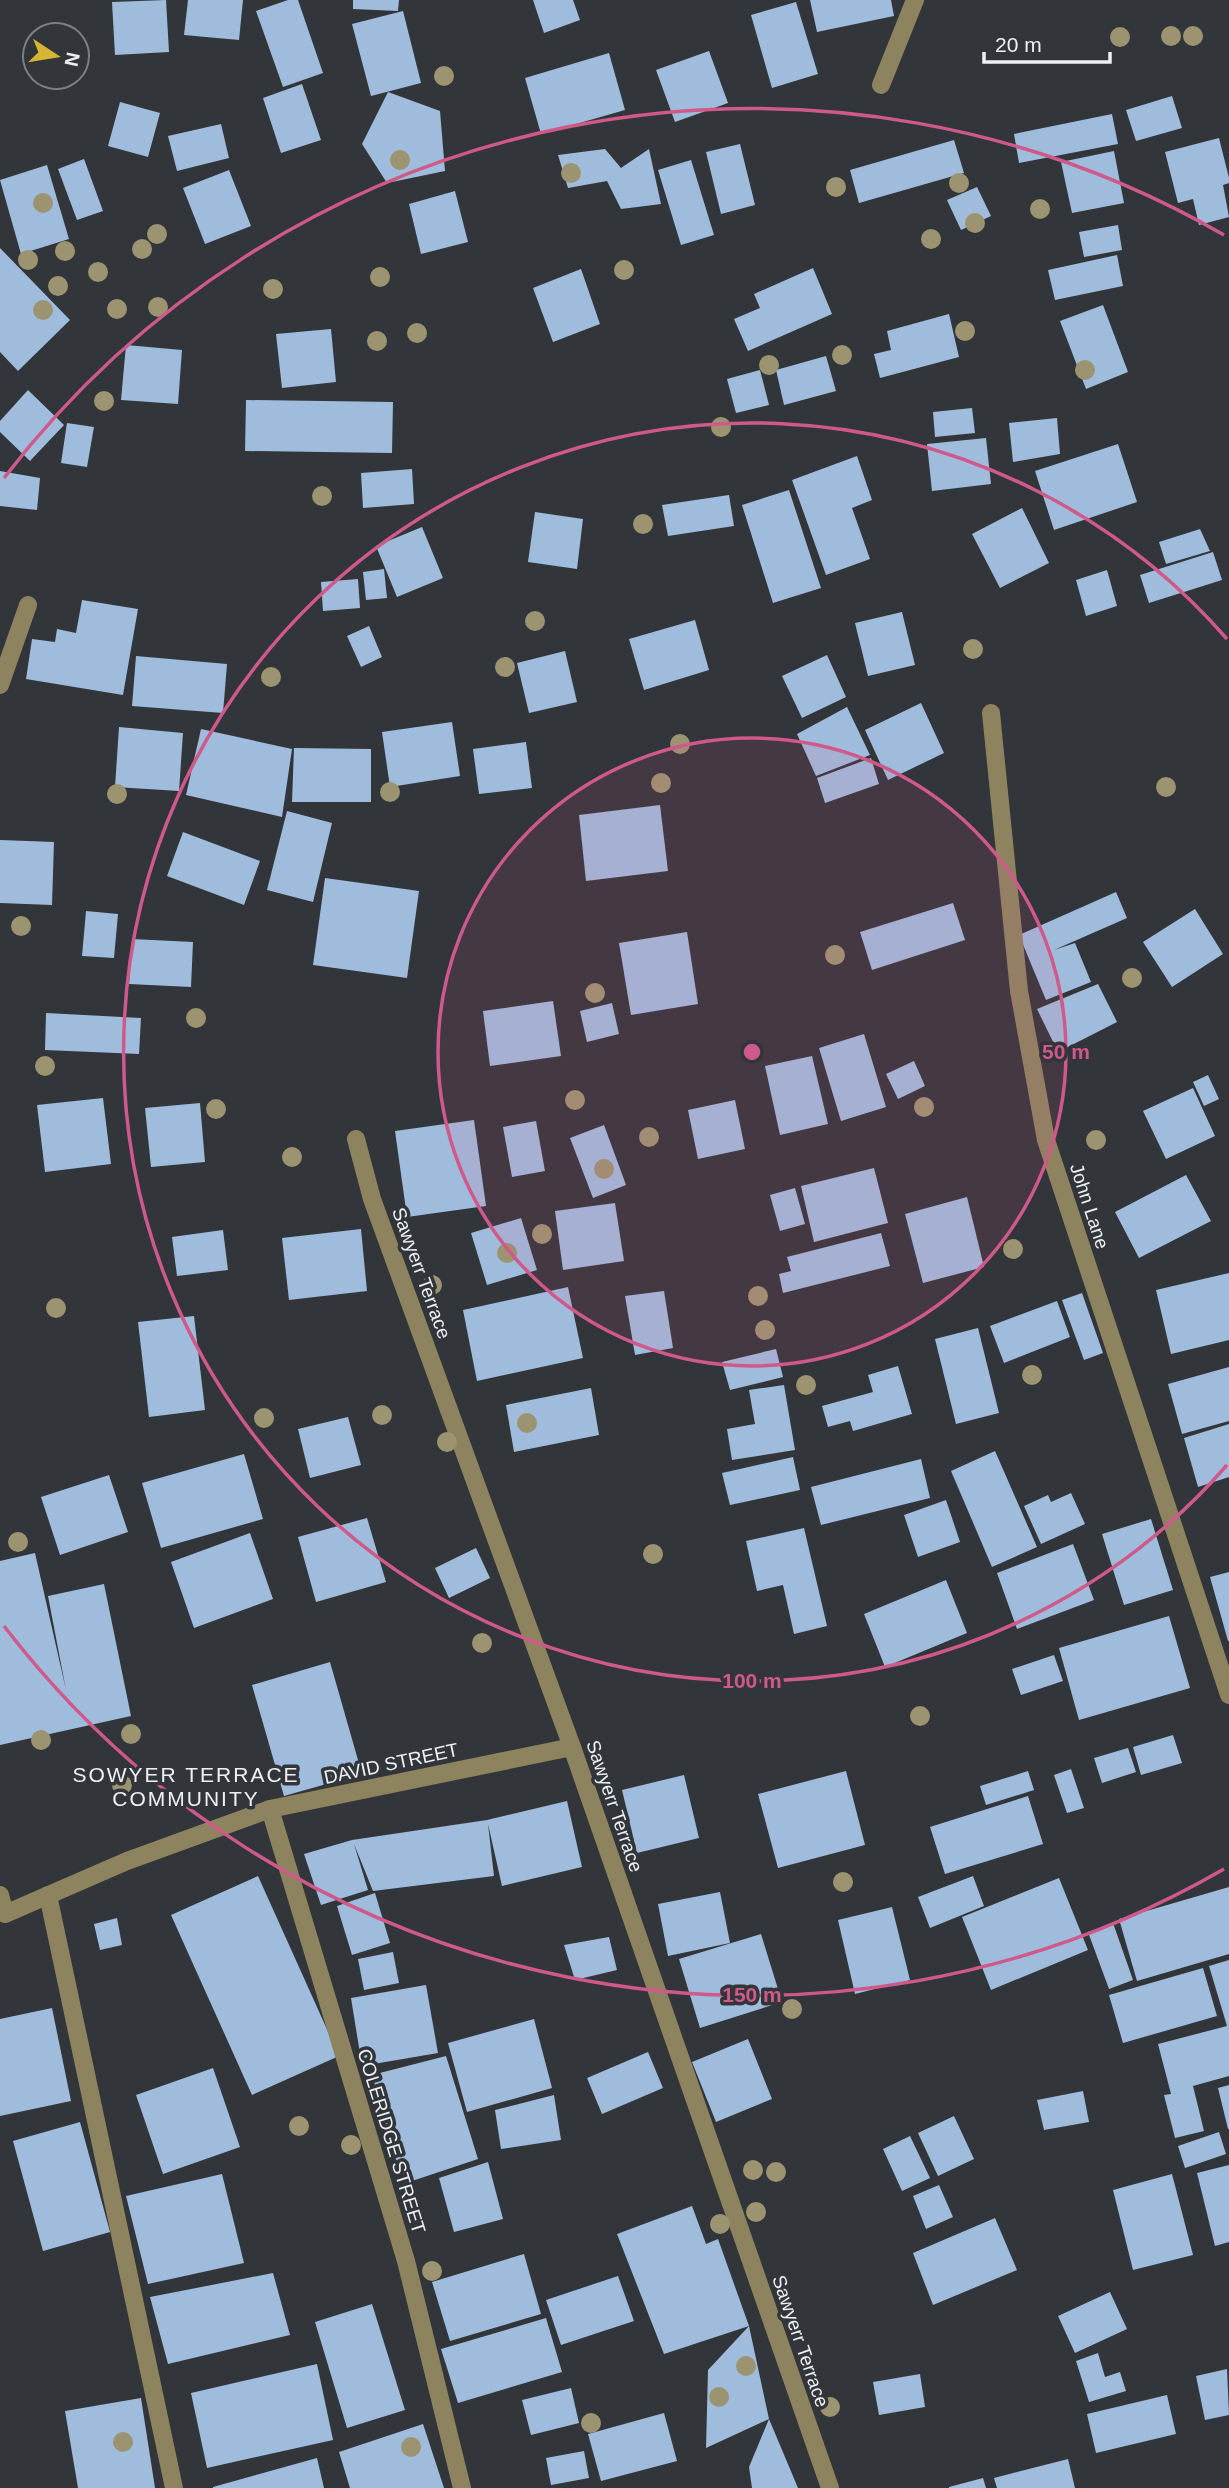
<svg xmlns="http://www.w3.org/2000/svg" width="1229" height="2488" font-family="Arial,sans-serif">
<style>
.building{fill:#a0bcdd}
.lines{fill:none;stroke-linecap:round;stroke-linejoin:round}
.minor{stroke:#8d835f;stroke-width:18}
.tree{fill:#9c9471}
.ring{fill:none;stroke:#cf5989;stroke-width:3.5}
.labels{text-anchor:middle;stroke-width:7;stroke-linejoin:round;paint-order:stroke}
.street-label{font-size:19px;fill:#eef0f3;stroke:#323539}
.neighbourhood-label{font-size:21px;letter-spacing:2px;fill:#eef0f3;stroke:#323539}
.centre{fill:#cf5989;stroke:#323539;stroke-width:3.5}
.ring-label{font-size:21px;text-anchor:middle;font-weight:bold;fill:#cf5989;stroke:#323539;stroke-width:7;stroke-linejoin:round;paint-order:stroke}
</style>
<rect width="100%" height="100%" fill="#323539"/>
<g class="building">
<polygon points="166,0 169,52 115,55 112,2"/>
<polygon points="188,0 243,0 239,40 184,35"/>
<polygon points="288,0 298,0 323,73 283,87 256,11"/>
<polygon points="353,0 399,0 398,11 353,9"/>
<polygon points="533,0 573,0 580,20 544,33"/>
<polygon points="810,0 891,0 894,16 817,32"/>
<polygon points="796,2 818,74 772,88 751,15"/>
<polygon points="403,11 421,83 371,96 352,24"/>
<polygon points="709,51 728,103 675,122 656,70"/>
<polygon points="609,53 625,110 541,134 525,78"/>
<polygon points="302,84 321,140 281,153 263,98"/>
<polygon points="388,92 440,111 445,171 387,183 362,144"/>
<polygon points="1172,96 1182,128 1136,141 1126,110"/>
<polygon points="120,102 160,113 148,157 108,146"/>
<polygon points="1112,114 1118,144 1019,163 1014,134"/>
<polygon points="221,124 229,158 177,171 168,136"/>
<polygon points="1219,138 1229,178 1229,183 1223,185 1229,217 1199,225 1193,199 1178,203 1165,152"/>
<polygon points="954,140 964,173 859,203 850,170"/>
<polygon points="740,144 755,205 721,214 706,152"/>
<polygon points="605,149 621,168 649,149 661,204 621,209 607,181 568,188 558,155"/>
<polygon points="1114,151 1124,203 1072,213 1061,162"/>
<polygon points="84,159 103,211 77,220 58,169"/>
<polygon points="691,160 714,235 681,245 658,170"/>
<polygon points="47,165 69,239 21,254 0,180"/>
<polygon points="229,170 251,226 205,244 183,188"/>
<polygon points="977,187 991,216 961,230 947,200"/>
<polygon points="455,191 468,242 421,254 409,204"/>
<polygon points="1118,225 1122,250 1084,257 1079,232"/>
<polygon points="0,248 70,320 18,371 0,352"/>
<polygon points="1117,255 1123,286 1055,300 1048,270"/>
<polygon points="813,268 832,314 748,351 734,319 760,308 754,294"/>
<polygon points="581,269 600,324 553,342 533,288"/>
<polygon points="1103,305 1128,372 1086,389 1060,321"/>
<polygon points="949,314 959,357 880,378 874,354 891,350 887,331"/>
<polygon points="331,329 336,382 282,388 276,334"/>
<polygon points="126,345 182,350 178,404 121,400"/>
<polygon points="826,356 836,391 784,405 776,370"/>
<polygon points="760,370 769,405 736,413 727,379"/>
<polygon points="28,390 64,425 30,461 0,432 0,421"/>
<polygon points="246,400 393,402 392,453 245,451"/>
<polygon points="972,408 975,433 935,437 933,412"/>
<polygon points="1057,418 1060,454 1013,462 1009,423"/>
<polygon points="67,423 94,427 87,467 61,463"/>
<polygon points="986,438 991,484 932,491 927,444"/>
<polygon points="1118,444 1137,502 1054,530 1035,471"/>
<polygon points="857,456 872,500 852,508 870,559 826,575 792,480"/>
<polygon points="412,469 414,504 363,508 361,473"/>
<polygon points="0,471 40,478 37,510 0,506"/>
<polygon points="789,490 821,588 773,603 742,505"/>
<polygon points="729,495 734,526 668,536 662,505"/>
<polygon points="1022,508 1049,563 1000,588 972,534"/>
<polygon points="535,512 583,519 577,569 528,562"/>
<polygon points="422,527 443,578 397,597 376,546"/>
<polygon points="1200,529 1210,551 1166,564 1159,542"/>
<polygon points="1213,552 1222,580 1149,603 1140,575"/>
<polygon points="384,569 387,598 366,600 363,572"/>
<polygon points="1107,570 1117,606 1086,616 1076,580"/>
<polygon points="358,579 360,608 323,611 321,582"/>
<polygon points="82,600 138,609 123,695 26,679 32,639 55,642 57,629 76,633"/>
<polygon points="902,612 915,665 868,676 855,623"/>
<polygon points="695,620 709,670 644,690 629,639"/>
<polygon points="369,626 382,657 361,667 347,636"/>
<polygon points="565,651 577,702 529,713 517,663"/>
<polygon points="827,655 846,697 802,718 782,676"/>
<polygon points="136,656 227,664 223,713 132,706"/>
<polygon points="921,703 944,753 888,780 865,730"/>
<polygon points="847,707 870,755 816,776 797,734"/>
<polygon points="452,722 460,776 390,787 382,732"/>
<polygon points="119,727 183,733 179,791 115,787"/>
<polygon points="201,729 292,749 282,817 186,795"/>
<polygon points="526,742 532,788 479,794 473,749"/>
<polygon points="294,748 371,749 371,802 292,802"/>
<polygon points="871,758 879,784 825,803 817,778"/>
<polygon points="660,805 668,871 586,881 579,815"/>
<polygon points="287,811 332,823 313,902 267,890"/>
<polygon points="183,832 260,861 244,905 167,876"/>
<polygon points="0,840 54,842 52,905 0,903"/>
<polygon points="325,878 419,891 407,978 313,965"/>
<polygon points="1116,892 1127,918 1054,950 1075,943 1091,982 1046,1000 1019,935"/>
<polygon points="953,903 965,940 872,970 860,932"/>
<polygon points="1195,909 1223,954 1172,987 1143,942"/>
<polygon points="86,911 118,914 114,958 82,956"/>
<polygon points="687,932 698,1004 631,1015 619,943"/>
<polygon points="132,939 193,942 191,987 129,984"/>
<polygon points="1098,984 1117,1022 1058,1052 1037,1009"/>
<polygon points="553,1001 561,1056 490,1066 483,1011"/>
<polygon points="612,1003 619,1034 587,1042 580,1011"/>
<polygon points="46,1013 141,1018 139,1054 45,1050"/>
<polygon points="864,1034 886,1107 841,1121 819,1048"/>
<polygon points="812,1056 828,1124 780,1135 765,1066"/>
<polygon points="914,1061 925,1086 898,1099 886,1074"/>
<polygon points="1208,1075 1219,1099 1204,1106 1193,1082"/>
<polygon points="1193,1088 1215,1136 1166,1159 1143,1111"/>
<polygon points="103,1098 111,1164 45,1172 37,1105"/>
<polygon points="735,1100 745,1149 698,1159 688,1110"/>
<polygon points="200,1103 205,1162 151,1167 145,1108"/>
<polygon points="474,1120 486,1206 407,1217 395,1131"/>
<polygon points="536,1121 545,1171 512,1177 503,1127"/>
<polygon points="604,1125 626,1185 593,1198 570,1138"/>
<polygon points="874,1168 888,1223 814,1242 801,1186"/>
<polygon points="1186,1175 1211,1221 1139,1258 1115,1212"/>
<polygon points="795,1188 805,1224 780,1231 770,1195"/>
<polygon points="967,1197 984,1267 923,1283 905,1214"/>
<polygon points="615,1203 624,1261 563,1270 555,1211"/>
<polygon points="521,1218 537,1270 487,1285 471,1233"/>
<polygon points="361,1229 367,1291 289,1300 282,1238"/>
<polygon points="223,1230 228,1270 177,1276 172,1237"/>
<polygon points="881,1233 890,1266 783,1293 779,1274 791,1271 787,1257"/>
<polygon points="1229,1273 1229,1340 1171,1354 1156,1290"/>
<polygon points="568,1287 583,1358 477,1381 463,1310"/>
<polygon points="664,1291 673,1348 635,1355 625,1296"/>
<polygon points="1082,1293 1103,1353 1084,1360 1062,1300"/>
<polygon points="1057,1301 1070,1337 1004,1363 990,1326"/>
<polygon points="194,1316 205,1410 149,1417 138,1322"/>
<polygon points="978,1328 999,1413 956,1424 935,1339"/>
<polygon points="776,1349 783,1377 730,1390 722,1362"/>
<polygon points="898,1366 912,1414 853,1431 850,1421 828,1427 822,1406 873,1392 868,1375"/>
<polygon points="1229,1367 1229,1421 1182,1434 1168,1384"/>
<polygon points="784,1385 795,1450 732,1460 727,1429 755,1424 749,1390"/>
<polygon points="591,1388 599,1435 514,1452 506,1405"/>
<polygon points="348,1417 361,1465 310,1478 298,1429"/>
<polygon points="1229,1424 1229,1477 1198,1487 1184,1438"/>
<polygon points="995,1451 1037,1547 992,1567 951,1471"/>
<polygon points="244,1454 263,1519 161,1548 142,1483"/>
<polygon points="793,1457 800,1490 730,1505 722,1473"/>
<polygon points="921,1459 930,1498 821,1525 811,1487"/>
<polygon points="109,1475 128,1532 60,1555 41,1497"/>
<polygon points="1071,1493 1085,1524 1041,1544 1024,1506 1048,1495 1051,1502"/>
<polygon points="946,1500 960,1542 918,1557 904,1515"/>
<polygon points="367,1518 386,1582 316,1602 298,1537"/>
<polygon points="1151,1519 1173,1590 1124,1605 1102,1534"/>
<polygon points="804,1528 827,1626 794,1634 783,1585 757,1591 746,1541"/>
<polygon points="250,1533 273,1599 194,1628 171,1562"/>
<polygon points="1073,1544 1094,1600 1017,1629 997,1573"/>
<polygon points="476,1548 490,1578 449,1598 435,1568"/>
<polygon points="35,1553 66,1690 48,1596 104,1584 131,1716 0,1745 0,1561"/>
<polygon points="1229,1572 1229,1641 1228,1641 1210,1577"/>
<polygon points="946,1580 967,1633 885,1667 864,1614"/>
<polygon points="1169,1616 1190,1688 1079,1720 1059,1648"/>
<polygon points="1054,1655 1063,1681 1021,1695 1012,1669"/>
<polygon points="330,1662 362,1774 284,1796 252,1685"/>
<polygon points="1173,1735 1182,1763 1141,1775 1133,1747"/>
<polygon points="1128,1748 1136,1772 1102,1783 1094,1758"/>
<polygon points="1071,1769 1084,1808 1067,1813 1054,1775"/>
<polygon points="846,1771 865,1845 778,1868 758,1794"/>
<polygon points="1028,1771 1034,1790 986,1805 980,1786"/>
<polygon points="684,1775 699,1838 637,1853 622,1790"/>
<polygon points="1028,1796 1043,1844 945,1874 930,1827"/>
<polygon points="567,1801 582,1867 502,1886 488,1824 494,1876 373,1891 354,1844 368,1890 321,1905 304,1854 352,1840 487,1820"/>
<polygon points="258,1876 339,2056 252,2095 171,1915"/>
<polygon points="973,1876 984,1906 930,1928 918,1897"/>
<polygon points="1059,1878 1088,1950 991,1990 962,1917"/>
<polygon points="1229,1887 1229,1954 1137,1981 1119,1919"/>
<polygon points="720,1892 730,1943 668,1956 658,1904"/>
<polygon points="375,1893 390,1943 352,1955 337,1906"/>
<polygon points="892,1907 910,1980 855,1994 838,1920"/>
<polygon points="117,1918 122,1945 100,1950 94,1924"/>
<polygon points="1113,1923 1133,1980 1109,1989 1088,1932"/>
<polygon points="761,1934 782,2002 700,2028 679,1959"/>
<polygon points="609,1937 617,1970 575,1980 564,1945"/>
<polygon points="393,1952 399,1983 364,1990 358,1959"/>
<polygon points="1229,1960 1229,2076 1193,2086 1204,2131 1175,2138 1164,2095 1171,2094 1158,2044 1227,2026 1209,1966"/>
<polygon points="1203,1968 1217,2016 1123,2043 1109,1995"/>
<polygon points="426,1985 438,2053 362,2066 351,1998"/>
<polygon points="52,2008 71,2101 0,2116 0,2019"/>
<polygon points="534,2019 552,2088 467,2112 448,2043"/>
<polygon points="748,2039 772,2099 716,2122 692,2062"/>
<polygon points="648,2052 663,2088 602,2114 587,2078"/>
<polygon points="446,2056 478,2159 403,2184 372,2075"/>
<polygon points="213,2068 240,2147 163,2174 136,2095"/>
<polygon points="1229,2085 1229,2129 1228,2129 1218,2088"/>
<polygon points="1083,2091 1089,2122 1044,2130 1037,2100"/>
<polygon points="554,2095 561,2140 501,2149 495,2110"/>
<polygon points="954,2116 974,2159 938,2176 918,2133"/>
<polygon points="80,2122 110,2232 43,2251 13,2141"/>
<polygon points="1219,2132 1226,2154 1185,2168 1178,2146"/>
<polygon points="910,2136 930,2178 902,2191 883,2149"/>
<polygon points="488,2162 503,2219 454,2232 439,2178"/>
<polygon points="1229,2165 1229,2242 1215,2246 1197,2173"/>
<polygon points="222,2174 244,2263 148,2284 126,2196"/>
<polygon points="1172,2174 1193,2255 1133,2270 1113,2190"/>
<polygon points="939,2185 953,2217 926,2229 913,2196"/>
<polygon points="692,2206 706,2244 718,2239 749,2326 664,2354 617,2234"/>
<polygon points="995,2218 1017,2270 933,2305 913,2253"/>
<polygon points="524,2254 541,2314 450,2341 432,2282"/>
<polygon points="273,2273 290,2335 168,2364 150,2297"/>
<polygon points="618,2276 634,2321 561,2345 546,2300"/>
<polygon points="1110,2292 1127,2329 1075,2353 1058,2316"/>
<polygon points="372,2304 405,2410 347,2428 315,2322"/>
<polygon points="546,2318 562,2372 458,2403 441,2349"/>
<polygon points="749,2326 769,2419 798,2488 752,2488 749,2467 769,2419 706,2448 708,2370"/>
<polygon points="1098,2353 1105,2377 1120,2372 1126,2391 1089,2402 1076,2361"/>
<polygon points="317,2364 333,2440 207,2468 191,2393"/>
<polygon points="1227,2369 1229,2415 1205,2420 1196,2376"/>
<polygon points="920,2374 925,2407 879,2415 873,2382"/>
<polygon points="571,2388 579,2423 531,2435 522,2400"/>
<polygon points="1167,2395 1176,2434 1096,2453 1087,2414"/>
<polygon points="141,2398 155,2488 78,2488 65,2411"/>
<polygon points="664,2413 677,2461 601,2481 588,2434"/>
<polygon points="423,2424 444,2488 350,2488 339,2452"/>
<polygon points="584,2451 589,2478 551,2485 546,2458"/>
<polygon points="317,2458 324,2488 213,2488 213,2487"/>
<polygon points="1068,2459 1075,2488 997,2488 994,2478"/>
<polygon points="983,2478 986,2488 949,2488 949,2487"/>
</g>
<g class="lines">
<g class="minor">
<polyline points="881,85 915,0"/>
<polyline points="0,685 28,605"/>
<polyline points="991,713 1019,991 1046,1140 1229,1695"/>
<polyline points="356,1139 372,1199 572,1747 830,2488"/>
<polyline points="270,1809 406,2261 462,2488"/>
<polyline points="0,1895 5,1914 127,1861 270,1809 572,1747"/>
<polyline points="48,1895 174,2488"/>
</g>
</g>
<g class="tree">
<circle cx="1171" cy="36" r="10"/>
<circle cx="1193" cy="36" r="10"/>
<circle cx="1120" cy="37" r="10"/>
<circle cx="444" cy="76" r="10"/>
<circle cx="400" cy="160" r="10"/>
<circle cx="571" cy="173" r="10"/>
<circle cx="959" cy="183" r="10"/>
<circle cx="836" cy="187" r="10"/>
<circle cx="43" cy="203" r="10"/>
<circle cx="1040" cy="209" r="10"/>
<circle cx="975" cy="223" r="10"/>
<circle cx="157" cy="234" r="10"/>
<circle cx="931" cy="239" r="10"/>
<circle cx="142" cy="249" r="10"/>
<circle cx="65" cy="251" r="10"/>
<circle cx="28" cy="260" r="10"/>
<circle cx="624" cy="270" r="10"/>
<circle cx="98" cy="272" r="10"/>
<circle cx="380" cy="277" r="10"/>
<circle cx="58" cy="286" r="10"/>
<circle cx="273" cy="289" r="10"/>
<circle cx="158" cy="307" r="10"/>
<circle cx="117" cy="309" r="10"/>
<circle cx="43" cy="310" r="10"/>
<circle cx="965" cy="331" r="10"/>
<circle cx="417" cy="333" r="10"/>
<circle cx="377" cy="341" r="10"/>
<circle cx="842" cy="355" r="10"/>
<circle cx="769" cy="365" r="10"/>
<circle cx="1085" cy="370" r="10"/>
<circle cx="104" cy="401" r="10"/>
<circle cx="721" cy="427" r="10"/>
<circle cx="322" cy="496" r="10"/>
<circle cx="643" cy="524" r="10"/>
<circle cx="535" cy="621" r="10"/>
<circle cx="973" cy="649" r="10"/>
<circle cx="505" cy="667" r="10"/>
<circle cx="271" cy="677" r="10"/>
<circle cx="680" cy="744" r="10"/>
<circle cx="661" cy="783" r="10"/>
<circle cx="1166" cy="787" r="10"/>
<circle cx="390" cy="792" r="10"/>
<circle cx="117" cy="794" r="10"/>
<circle cx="21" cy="926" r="10"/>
<circle cx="835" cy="955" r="10"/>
<circle cx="1132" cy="978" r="10"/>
<circle cx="595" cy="993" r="10"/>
<circle cx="196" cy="1018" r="10"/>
<circle cx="45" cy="1066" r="10"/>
<circle cx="575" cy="1100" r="10"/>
<circle cx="924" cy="1107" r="10"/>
<circle cx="216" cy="1109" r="10"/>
<circle cx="649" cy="1137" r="10"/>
<circle cx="1096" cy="1140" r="10"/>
<circle cx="292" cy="1157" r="10"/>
<circle cx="604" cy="1169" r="10"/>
<circle cx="542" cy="1234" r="10"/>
<circle cx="1013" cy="1249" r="10"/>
<circle cx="507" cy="1253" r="10"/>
<circle cx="432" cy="1285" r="10"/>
<circle cx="758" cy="1296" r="10"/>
<circle cx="56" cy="1308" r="10"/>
<circle cx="765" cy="1330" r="10"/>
<circle cx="1032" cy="1375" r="10"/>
<circle cx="806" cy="1385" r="10"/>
<circle cx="382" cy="1415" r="10"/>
<circle cx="264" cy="1418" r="10"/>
<circle cx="527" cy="1423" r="10"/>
<circle cx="447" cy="1442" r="10"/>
<circle cx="18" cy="1542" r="10"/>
<circle cx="653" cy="1554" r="10"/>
<circle cx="482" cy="1643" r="10"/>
<circle cx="920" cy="1716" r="10"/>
<circle cx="131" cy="1734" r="10"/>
<circle cx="41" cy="1740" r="10"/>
<circle cx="122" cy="1785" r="10"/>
<circle cx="843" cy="1882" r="10"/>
<circle cx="792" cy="2009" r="10"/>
<circle cx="299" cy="2126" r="10"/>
<circle cx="351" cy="2145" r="10"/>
<circle cx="753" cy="2170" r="10"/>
<circle cx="776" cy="2172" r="10"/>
<circle cx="756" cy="2212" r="10"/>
<circle cx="720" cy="2224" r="10"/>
<circle cx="432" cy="2271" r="10"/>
<circle cx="746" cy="2366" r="10"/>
<circle cx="719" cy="2397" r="10"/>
<circle cx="830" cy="2407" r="10"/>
<circle cx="591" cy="2423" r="10"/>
<circle cx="123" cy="2442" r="10"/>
<circle cx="411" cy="2447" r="10"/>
</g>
<circle cx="752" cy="1052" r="314" fill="#cf5989" fill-opacity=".12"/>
<g class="ring">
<circle cx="752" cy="1052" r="314"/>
<path d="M1227 1465A629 629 0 1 1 1227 639"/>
<path d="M1224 1869A943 943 0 0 1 4 1626M4 478A943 943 0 0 1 1224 235"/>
</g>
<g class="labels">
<g class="street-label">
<text transform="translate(1090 1206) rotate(72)" y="7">John Lane</text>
<text transform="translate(422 1273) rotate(70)" y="7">Sawyerr Terrace</text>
<text transform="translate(391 1763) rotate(-12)" y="7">DAVID STREET</text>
<text transform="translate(615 1806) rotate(71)" y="7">Sawyerr Terrace</text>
<text transform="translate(392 2141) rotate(73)" y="7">COLERIDGE STREET</text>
<text transform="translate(801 2341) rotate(71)" y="7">Sawyerr Terrace</text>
</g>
<g class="neighbourhood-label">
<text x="186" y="1782">SOWYER TERRACE<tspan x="186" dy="24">COMMUNITY</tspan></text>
</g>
</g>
<circle cx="752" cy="1052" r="10" class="centre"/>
<g class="ring-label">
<text x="1066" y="1059">50 m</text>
<text x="752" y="1688">100 m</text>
<text x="752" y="2002">150 m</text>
</g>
<g transform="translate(56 56) rotate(102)"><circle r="33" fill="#323539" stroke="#7d8083" stroke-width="2"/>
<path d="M0-5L12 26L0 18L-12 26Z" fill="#d5b534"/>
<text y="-10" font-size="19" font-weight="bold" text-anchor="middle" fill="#eef0f3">N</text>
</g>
<path d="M984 52v10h126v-10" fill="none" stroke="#eef0f3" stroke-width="3.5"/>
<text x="995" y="52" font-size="21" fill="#eef0f3" stroke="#323539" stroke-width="5" paint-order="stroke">20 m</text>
</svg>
